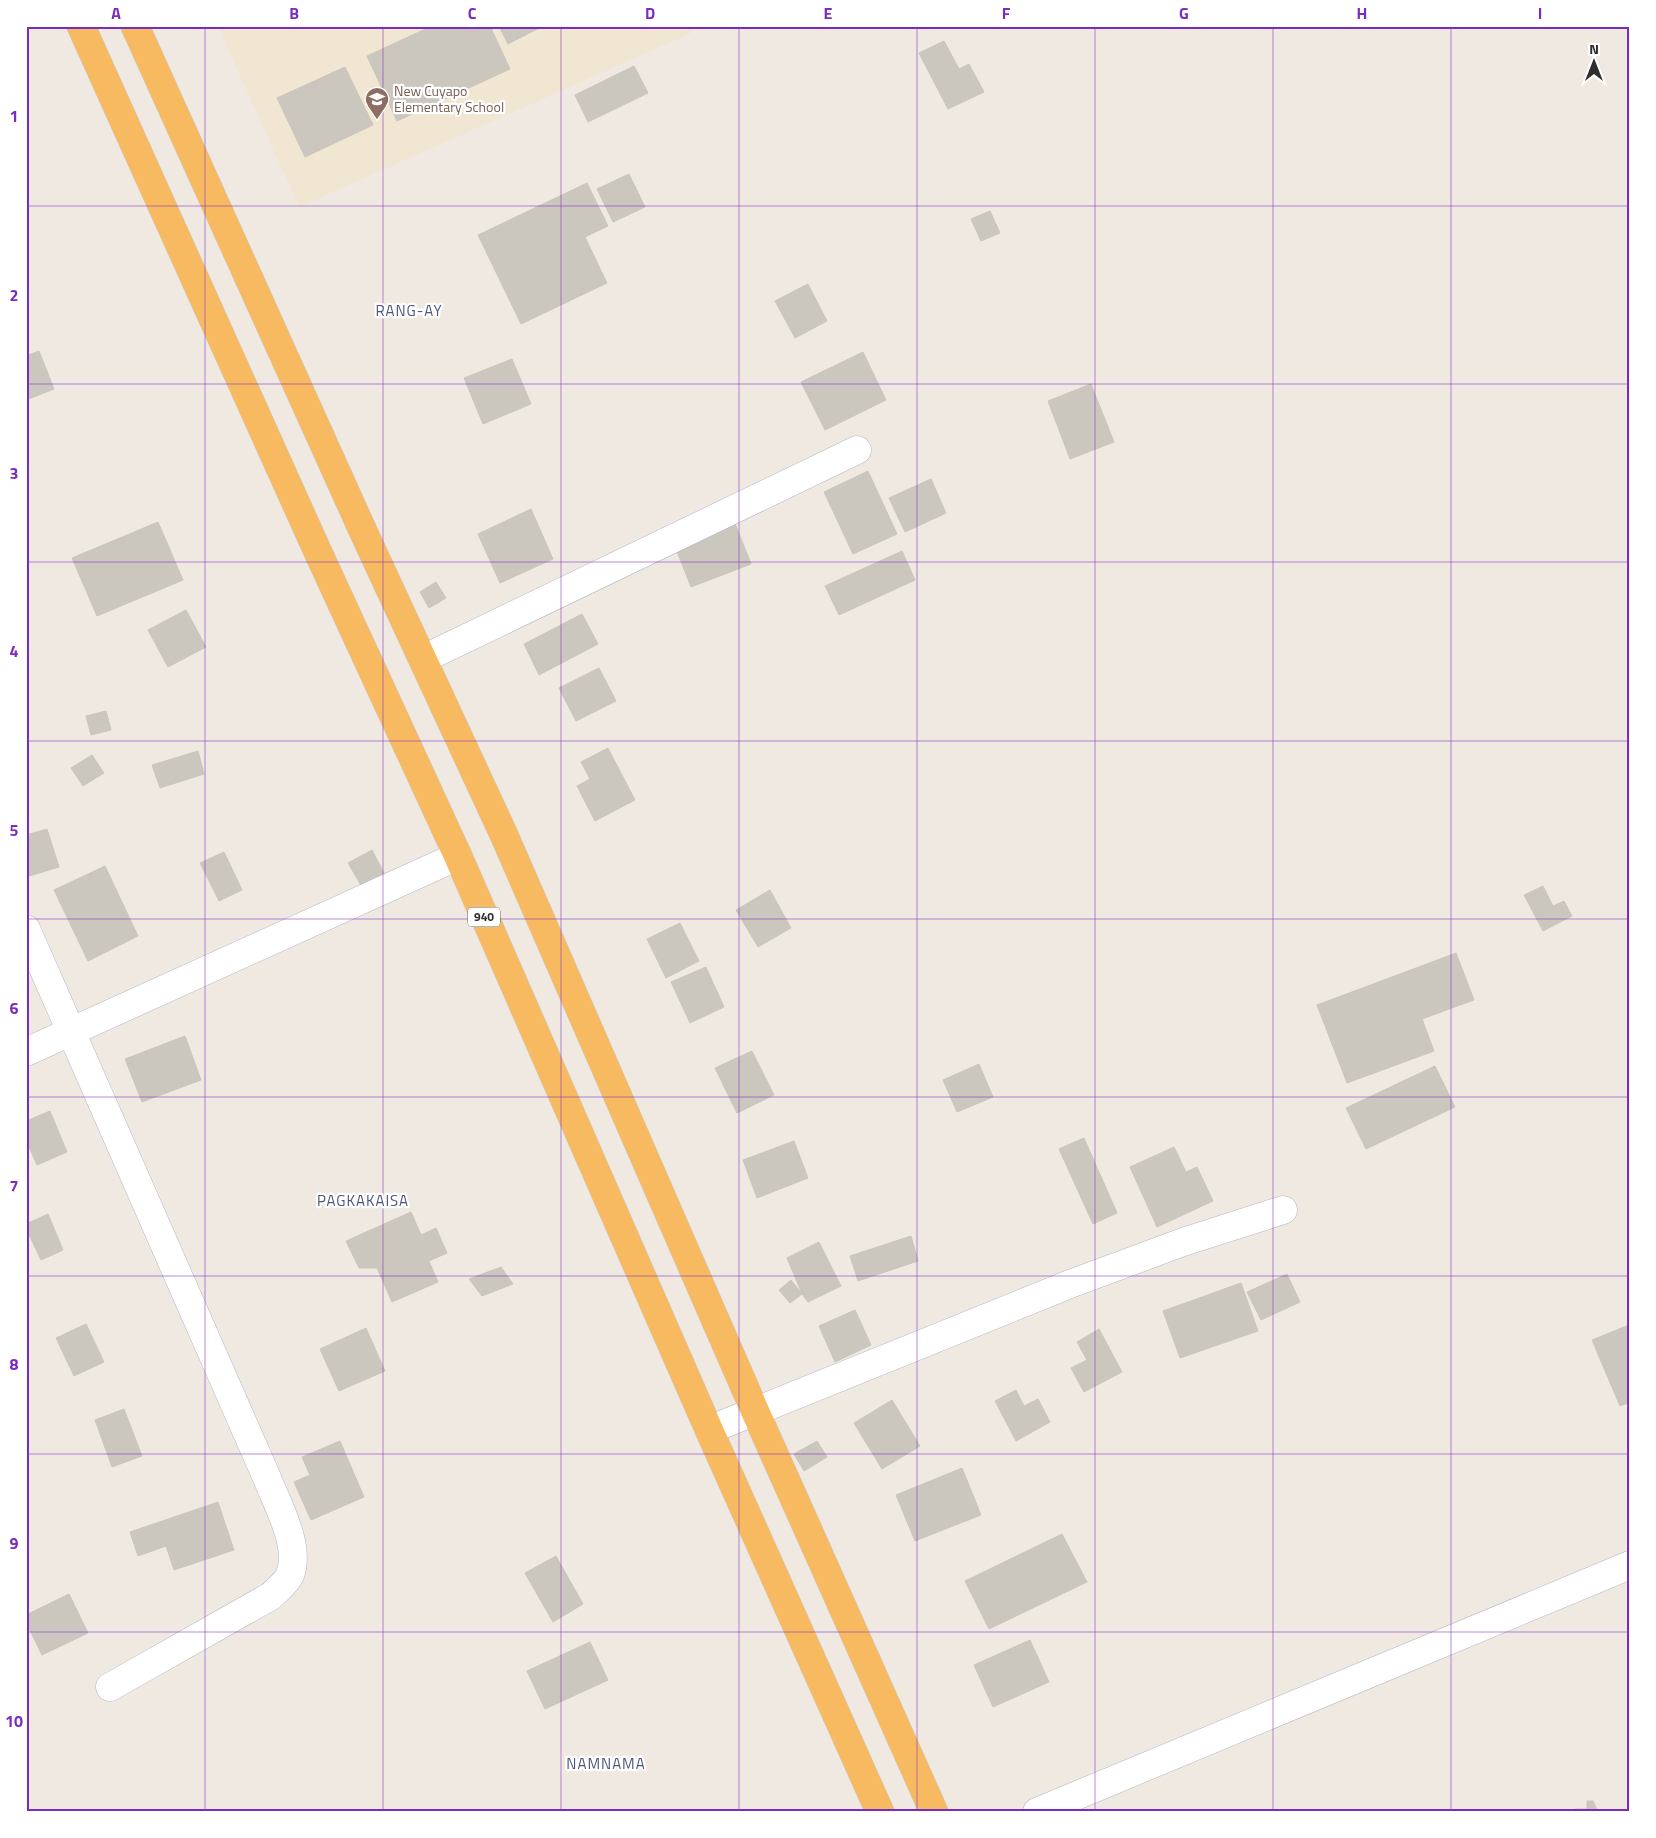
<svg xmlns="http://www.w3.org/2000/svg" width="1656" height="1838" font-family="'Titillium Web',sans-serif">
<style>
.education{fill:#f0e6d1}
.building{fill:#cbc7bf;stroke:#cbc5ba}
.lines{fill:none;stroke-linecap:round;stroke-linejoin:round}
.minor-casing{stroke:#b4b7c1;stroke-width:29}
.trunk-casing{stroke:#c9c9c9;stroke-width:29}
.minor{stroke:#fff;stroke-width:28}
.trunk{stroke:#f8ba60;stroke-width:28}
.grid{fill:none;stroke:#7b2cbf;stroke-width:1;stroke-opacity:0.55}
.labels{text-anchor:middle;stroke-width:4.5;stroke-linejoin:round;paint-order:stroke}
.shield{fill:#fff;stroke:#6d6d6d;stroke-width:1}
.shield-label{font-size:12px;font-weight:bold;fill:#2e2e2e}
.education-label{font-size:14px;fill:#785e54;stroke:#fff;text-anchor:start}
.neighbourhood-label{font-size:15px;letter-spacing:1px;fill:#4d5680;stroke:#fff}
.neatline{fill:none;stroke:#7b2cbf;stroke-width:2}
.grid-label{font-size:16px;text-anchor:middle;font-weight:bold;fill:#7b2cbf}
</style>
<rect width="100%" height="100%" fill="#efe9e1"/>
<polygon class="education" points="218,26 688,26 691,33 299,207"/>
<g class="building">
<polygon points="432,26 490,26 510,69 397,121 367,56"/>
<polygon points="499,26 543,26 508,44"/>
<polygon points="944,41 959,69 969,64 984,92 948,109 919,53"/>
<polygon points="634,66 648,93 588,122 575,95"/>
<polygon points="345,67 373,125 305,157 277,98"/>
<polygon points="629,174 645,207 613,222 597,189"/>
<polygon points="587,183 608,226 585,237 607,283 521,324 478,235"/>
<polygon points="990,211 1000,233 981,241 971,219"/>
<polygon points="808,284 827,321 795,338 775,301"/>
<polygon points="39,351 54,389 26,400 26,356"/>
<polygon points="863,352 886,400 825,430 801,382"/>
<polygon points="512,359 531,404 483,424 464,378"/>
<polygon points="1091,384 1114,442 1070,459 1048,401"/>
<polygon points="868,471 897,534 853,554 824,492"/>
<polygon points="931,479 946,513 905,532 889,498"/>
<polygon points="531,509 553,559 500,583 478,534"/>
<polygon points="734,521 751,564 691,587 674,544"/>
<polygon points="158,522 183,580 97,616 72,558"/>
<polygon points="902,551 915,580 839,615 825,586"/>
<polygon points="436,582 446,598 429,608 420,592"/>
<polygon points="186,610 206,647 168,667 148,630"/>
<polygon points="582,614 598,644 539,675 524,644"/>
<polygon points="599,668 616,701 576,721 559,688"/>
<polygon points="106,711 111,730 91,735 86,716"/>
<polygon points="608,748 635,800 595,821 577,786 590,779 581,762"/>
<polygon points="198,751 204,774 160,788 152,765"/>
<polygon points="92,755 104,773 83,786 71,768"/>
<polygon points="47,829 59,867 26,877 26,835"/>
<polygon points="372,850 385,875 362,887 348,863"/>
<polygon points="224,852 242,890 219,901 200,863"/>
<polygon points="105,866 138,936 88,961 54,890"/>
<polygon points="1543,886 1553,906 1564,901 1572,916 1543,931 1524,895"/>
<polygon points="770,890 791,928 758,947 736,910"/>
<polygon points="680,923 699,961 666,978 647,939"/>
<polygon points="1456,953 1474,1000 1422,1019 1434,1051 1347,1083 1317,1005"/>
<polygon points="706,967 724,1007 690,1023 671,982"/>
<polygon points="185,1036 201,1080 142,1102 125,1059"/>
<polygon points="752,1051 774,1095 737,1113 715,1068"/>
<polygon points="979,1064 993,1097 957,1112 943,1080"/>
<polygon points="1435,1066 1455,1107 1366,1149 1346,1108"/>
<polygon points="50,1111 67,1152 37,1165 26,1140 26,1121"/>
<polygon points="1084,1138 1117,1213 1093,1224 1059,1149"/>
<polygon points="794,1141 808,1178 757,1198 743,1160"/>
<polygon points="1174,1147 1186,1172 1197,1167 1213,1201 1157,1227 1130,1167"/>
<polygon points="411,1212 421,1235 436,1228 447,1253 429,1261 438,1282 392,1302 377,1268 359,1268 346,1241"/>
<polygon points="48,1214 63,1250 41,1260 26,1228 26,1224"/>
<polygon points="911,1236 918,1261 858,1281 850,1256"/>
<polygon points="819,1242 841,1286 808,1302 802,1294 787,1258"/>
<polygon points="501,1267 513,1284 482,1296 469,1279"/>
<polygon points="1287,1274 1300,1302 1261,1320 1247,1292"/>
<polygon points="791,1280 802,1294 790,1303 779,1290"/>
<polygon points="1241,1283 1258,1331 1180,1358 1163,1311"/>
<polygon points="855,1310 871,1345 835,1362 819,1326"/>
<polygon points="86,1324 104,1362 74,1376 56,1338"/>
<polygon points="1629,1325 1630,1402 1620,1406 1592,1340"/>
<polygon points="366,1328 385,1371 339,1391 320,1349"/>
<polygon points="1099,1329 1122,1372 1084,1392 1071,1368 1087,1360 1077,1342"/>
<polygon points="1016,1390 1024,1406 1038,1399 1050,1422 1016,1441 995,1401"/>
<polygon points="892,1400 920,1446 882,1469 854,1423"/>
<polygon points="124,1409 142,1456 112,1467 95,1420"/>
<polygon points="340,1441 364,1497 311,1520 294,1482 310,1475 302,1457"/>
<polygon points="817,1441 827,1457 804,1471 794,1454"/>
<polygon points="962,1468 981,1515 915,1541 896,1495"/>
<polygon points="218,1502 234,1550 174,1570 166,1546 138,1556 130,1532"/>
<polygon points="1062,1534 1087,1582 989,1629 965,1581"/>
<polygon points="556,1556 583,1604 553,1622 525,1573"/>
<polygon points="69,1594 88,1633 42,1655 26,1622 26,1615"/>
<polygon points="1030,1640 1049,1682 993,1707 974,1665"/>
<polygon points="590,1642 608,1680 545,1709 527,1671"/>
<polygon points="1587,1801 1593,1801 1598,1812 1576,1812 1575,1809 1587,1809"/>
</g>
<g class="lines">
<g class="minor-casing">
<g id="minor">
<polyline points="423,659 857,450"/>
<path d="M26,929L267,1478C278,1506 301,1546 290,1575C287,1582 277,1590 271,1596L110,1687"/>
<polyline points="26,1052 458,856"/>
<polyline points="709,1430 1070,1284 1183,1242 1283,1210"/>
<polyline points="1037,1812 1630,1565"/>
</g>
</g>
<g class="trunk-casing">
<g id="trunk">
<polyline points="81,26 317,550 458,856 709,1430 880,1812"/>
<polyline points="135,26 363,531 504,835 755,1411 934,1812"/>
</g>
</g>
<use href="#minor" class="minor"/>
<use href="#trunk" class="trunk"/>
</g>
<path class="grid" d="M205,26V1812M383,26V1812M561,26V1812M739,26V1812M917,26V1812M1095,26V1812M1273,26V1812M1451,26V1812M26,206H1630M26,384H1630M26,562H1630M26,741H1630M26,919H1630M26,1097H1630M26,1276H1630M26,1454H1630M26,1632H1630"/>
<defs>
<g id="school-pin" transform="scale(1.25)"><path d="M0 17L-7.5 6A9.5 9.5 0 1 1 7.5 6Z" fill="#8d6e63" stroke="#fff"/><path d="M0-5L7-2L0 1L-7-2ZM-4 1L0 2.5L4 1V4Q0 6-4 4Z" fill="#fff"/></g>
</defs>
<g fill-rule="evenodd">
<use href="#school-pin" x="377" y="99"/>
</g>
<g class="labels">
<rect class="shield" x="468" y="907.5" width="32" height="19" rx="4"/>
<g class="shield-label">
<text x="484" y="921">940</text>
</g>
<g class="education-label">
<text x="394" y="96">New Cuyapo<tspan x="394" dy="16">Elementary School</tspan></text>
</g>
<g class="neighbourhood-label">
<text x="409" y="316">RANG-AY</text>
<text x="363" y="1206">PAGKAKAISA</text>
<text x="606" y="1769">NAMNAMA</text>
</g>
</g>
<rect width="1656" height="1838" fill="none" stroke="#ffffff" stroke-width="55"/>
<g transform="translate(1594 62)" stroke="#ffffff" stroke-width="4" paint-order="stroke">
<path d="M0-4L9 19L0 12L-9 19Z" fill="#2e2e2e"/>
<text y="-8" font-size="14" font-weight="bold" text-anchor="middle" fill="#2e2e2e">N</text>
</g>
<rect x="28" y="28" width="1600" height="1782" class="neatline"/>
<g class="grid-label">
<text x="116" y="19">A</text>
<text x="294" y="19">B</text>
<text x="472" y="19">C</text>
<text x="650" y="19">D</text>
<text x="828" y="19">E</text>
<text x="1006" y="19">F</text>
<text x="1184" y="19">G</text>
<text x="1362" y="19">H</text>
<text x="1540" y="19">I</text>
<text x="14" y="122">1</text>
<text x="14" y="301">2</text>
<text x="14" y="479">3</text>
<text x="14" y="657">4</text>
<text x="14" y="836">5</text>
<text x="14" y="1014">6</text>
<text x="14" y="1192">7</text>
<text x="14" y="1370">8</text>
<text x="14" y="1549">9</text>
<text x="14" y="1727">10</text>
</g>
</svg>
